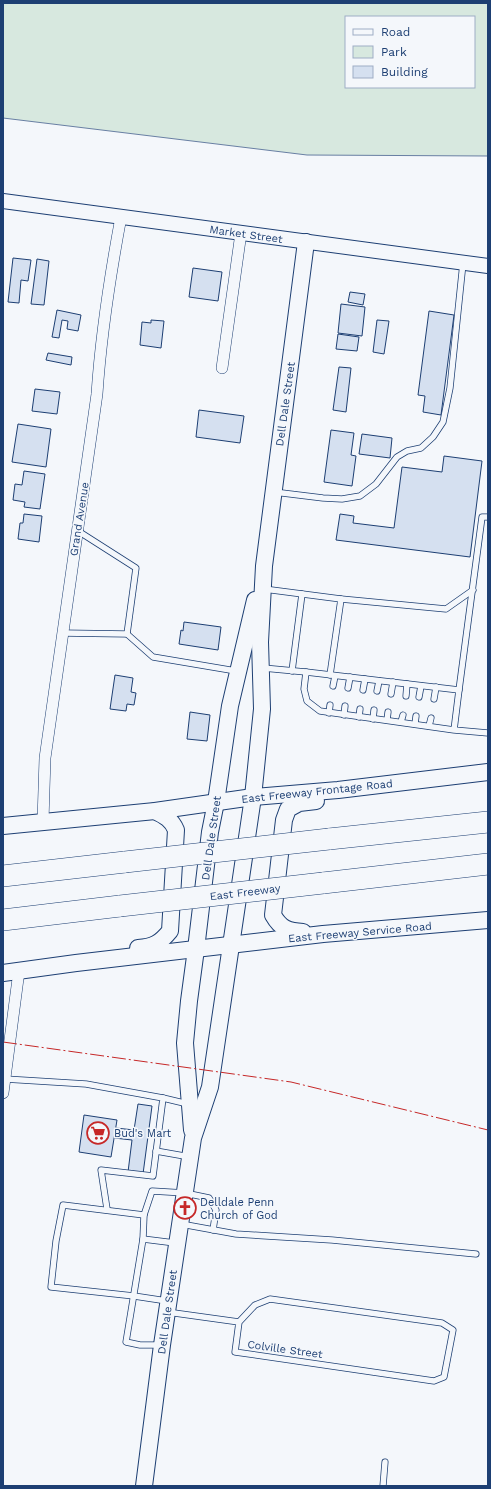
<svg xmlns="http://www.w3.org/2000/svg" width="491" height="1489" font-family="'Work Sans',sans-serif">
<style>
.green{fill:#d7e8df;stroke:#687fa3;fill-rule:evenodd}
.building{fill:#d5e0f0;stroke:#1d3f73}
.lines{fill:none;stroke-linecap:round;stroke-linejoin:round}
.service-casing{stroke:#1d3f73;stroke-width:7}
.minor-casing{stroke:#1d3f73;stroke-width:12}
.tertiary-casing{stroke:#1d3f73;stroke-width:16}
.secondary-casing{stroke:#1d3f73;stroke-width:18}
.motorway-casing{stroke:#1d3f73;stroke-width:22}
.service{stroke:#f4f7fb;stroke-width:5.5}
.minor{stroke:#f4f7fb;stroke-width:11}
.tertiary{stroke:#f4f7fb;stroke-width:14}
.secondary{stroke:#f4f7fb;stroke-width:16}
.motorway{stroke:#f4f7fb;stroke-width:21}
.motorway-bridge-casing{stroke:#1d3f73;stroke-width:22;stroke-linecap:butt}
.motorway-bridge{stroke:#f4f7fb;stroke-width:21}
.power{stroke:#c62828;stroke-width:1;stroke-dasharray:14 3 2 3;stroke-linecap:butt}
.labels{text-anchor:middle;stroke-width:3;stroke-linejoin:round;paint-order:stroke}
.street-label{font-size:11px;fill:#1d3f73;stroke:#f4f7fb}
.poi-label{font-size:11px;fill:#1d3f73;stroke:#f4f7fb;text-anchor:start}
</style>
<rect width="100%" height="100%" fill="#f4f7fb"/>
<path class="green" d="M3,3H488V156L307,155L3,118ZM346,17H474V87H346Z"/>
<g class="building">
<polygon points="13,258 31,260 28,281 21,280 19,303 8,302"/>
<polygon points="37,259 49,261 44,305 31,304"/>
<polygon points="193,268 222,272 218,301 189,297"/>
<polygon points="350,292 365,294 363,305 348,302"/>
<polygon points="341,304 365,307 362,336 338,333"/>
<polygon points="57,310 81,315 78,331 67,329 68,321 62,320 59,338 52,337"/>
<polygon points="429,311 454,315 441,415 423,412 425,396 418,395"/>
<polygon points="151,320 164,321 161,348 140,345 142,322 151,323"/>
<polygon points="377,320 389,321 384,354 373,352"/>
<polygon points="338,334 359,337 357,351 336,349"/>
<polygon points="48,353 72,357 71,365 46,360"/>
<polygon points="339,367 351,368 346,412 333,410"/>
<polygon points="35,389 60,392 57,414 32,411"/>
<polygon points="199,410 244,416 240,443 196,437"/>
<polygon points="18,424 51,429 46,467 12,462"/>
<polygon points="331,430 354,433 351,455 356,456 352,486 324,482"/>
<polygon points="362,434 392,438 390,458 359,454"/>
<polygon points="444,456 482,461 470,557 336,540 340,514 354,516 353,523 394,528 402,467 442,472"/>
<polygon points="24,471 45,474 40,509 24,507 25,502 13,500 15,484 22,485"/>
<polygon points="24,514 42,516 39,542 18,539 20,523 23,523"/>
<polygon points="184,622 221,627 218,650 179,644 181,630 183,631"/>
<polygon points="115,675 133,678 131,692 136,693 134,705 127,704 126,711 110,709"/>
<polygon points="190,712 210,715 207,741 187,739"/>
<polygon points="138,1104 152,1106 143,1174 128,1172 132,1140 114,1138 116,1128 134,1130"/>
<polygon points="84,1115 117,1120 111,1157 79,1152"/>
</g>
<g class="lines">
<g class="service-casing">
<g id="service">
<polyline points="274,492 323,498 342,499 360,496 376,484 397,457 407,451 421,448 433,437 443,422 450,388 463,263"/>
<polyline points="264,589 341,599 330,675"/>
<polyline points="341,599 446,609 473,590"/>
<polyline points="62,633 127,634 136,568 78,531"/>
<polyline points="127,634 153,657 236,671"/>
<polyline points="263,668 306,672"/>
<polyline points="292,671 302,594"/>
<polyline points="333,686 335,676"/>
<polyline points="348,688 350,677"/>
<polyline points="363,690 365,679"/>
<polyline points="459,690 482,517 488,517"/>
<polyline points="377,691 379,681"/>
<polyline points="391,694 393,682"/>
<polyline points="406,696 407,684"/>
<polyline points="419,697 421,686"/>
<polyline points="434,699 436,687"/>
<polyline points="329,713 330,705"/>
<polyline points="344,715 345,706"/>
<polyline points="359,717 360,709"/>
<polyline points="373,719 374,710"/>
<polyline points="387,720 388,712"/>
<polyline points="401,722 403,715"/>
<polyline points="415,724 416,716"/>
<polyline points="429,726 431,718"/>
<polyline points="454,730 459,690 306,672 304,689 307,701 320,711 454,730 488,733"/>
<polyline points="5,1079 86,1084 163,1098 153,1176 101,1170 107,1209"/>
<polyline points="163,1098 188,1104"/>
<polyline points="156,1151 190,1157"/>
<polyline points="181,1224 236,1234 332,1240 476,1254"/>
<polyline points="143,1239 144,1215"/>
<polyline points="167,1301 134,1296 51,1287 56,1241 63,1205 144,1215 152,1191 185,1193 209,1198 216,1210 213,1230"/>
<polyline points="167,1312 239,1322 235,1352 434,1381 444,1377 453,1330 442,1323 270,1299 255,1305 239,1322"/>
<polyline points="161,1345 140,1345 126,1342 143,1239 175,1243"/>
<polyline points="383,1486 385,1462"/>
</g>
</g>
<g class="minor-casing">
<g id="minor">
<polyline points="222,368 241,233"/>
<path d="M43,821L45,758L97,394C101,334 110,276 121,217"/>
<polyline points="3,1093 19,971"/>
</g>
</g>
<g class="tertiary-casing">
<polyline id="tertiary" points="3,201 488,266"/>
</g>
<g class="secondary-casing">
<g id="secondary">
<polyline points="3,826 155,811 253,797 338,790 488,772"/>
<path d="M303,932C288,931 281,929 273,915L284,820L288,809L299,803L316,801"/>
<path d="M138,948C154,947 160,943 170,931L176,830C172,820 165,816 155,811"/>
<polyline points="3,973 76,963 323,934 488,920"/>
<polyline points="192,1130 185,1043 189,1001 196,949 210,832 216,802 230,706 255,600"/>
<polyline points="144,1486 162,1345 193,1138 210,1087 253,797 262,709 260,642 264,566 306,242"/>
</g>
</g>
<g class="motorway-casing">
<g id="motorway">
<polyline points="329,839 488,822"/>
<polyline points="3,876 125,862"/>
<polyline points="323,883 488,864"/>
<polyline points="3,920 120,906"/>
</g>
</g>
<use href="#service" class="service"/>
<use href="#minor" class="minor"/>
<use href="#tertiary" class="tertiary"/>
<use href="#secondary" class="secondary"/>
<use href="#motorway" class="motorway"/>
<g class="motorway-bridge-casing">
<g id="motorway-bridge">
<polyline points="125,862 329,839"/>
<polyline points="120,906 323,883"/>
</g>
</g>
<use href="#motorway-bridge" class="motorway-bridge"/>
<polyline class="power" points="3,1042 291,1082 488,1130"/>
</g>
<defs>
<g id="supermarket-ring" transform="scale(1.15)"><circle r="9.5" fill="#f4f7fb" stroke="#c62828" stroke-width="1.5"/><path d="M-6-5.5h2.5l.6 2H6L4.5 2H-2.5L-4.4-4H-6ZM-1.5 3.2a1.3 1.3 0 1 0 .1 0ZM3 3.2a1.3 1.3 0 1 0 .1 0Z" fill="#c62828"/></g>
<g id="church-ring" transform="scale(1.15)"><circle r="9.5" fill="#f4f7fb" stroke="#c62828" stroke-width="1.5"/><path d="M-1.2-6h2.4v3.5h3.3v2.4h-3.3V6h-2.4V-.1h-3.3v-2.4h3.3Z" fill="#c62828"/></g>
</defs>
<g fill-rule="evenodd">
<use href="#supermarket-ring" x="98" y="1133"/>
<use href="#church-ring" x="185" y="1208"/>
</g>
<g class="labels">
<g class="street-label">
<text transform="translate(246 234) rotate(8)" y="4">Market Street</text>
<text transform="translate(285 404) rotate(-82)" y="4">Dell Dale Street</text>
<text transform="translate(79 519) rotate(-81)" y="4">Grand Avenue</text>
<text transform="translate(317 791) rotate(-6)" y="4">East Freeway Frontage Road</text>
<text transform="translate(211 838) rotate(-82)" y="4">Dell Dale Street</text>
<text transform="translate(245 892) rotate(-7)" y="4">East Freeway</text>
<text transform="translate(360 932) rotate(-5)" y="4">East Freeway Service Road</text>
<text transform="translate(167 1312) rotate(-82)" y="4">Dell Dale Street</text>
<text transform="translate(285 1349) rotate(8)" y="4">Colville Street</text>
</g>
<g class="poi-label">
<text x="114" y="1137">Bud's Mart</text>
<text x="200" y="1206">Delldale Penn<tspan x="200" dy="13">Church of God</tspan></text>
</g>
</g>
<rect width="491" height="1489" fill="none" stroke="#1d3f73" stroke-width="8"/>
<rect x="345" y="16" width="130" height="72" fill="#f4f7fb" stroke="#9eadc5"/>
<rect x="353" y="29" width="20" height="6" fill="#f4f7fb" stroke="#9eadc5"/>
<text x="381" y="36" font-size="12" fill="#1d3f73">Road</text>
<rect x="353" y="46" width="20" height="12" fill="#d7e8df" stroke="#9eadc5"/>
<text x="381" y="56" font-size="12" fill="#1d3f73">Park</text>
<rect x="353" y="66" width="20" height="12" fill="#d5e0f0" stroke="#9eadc5"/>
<text x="381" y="76" font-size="12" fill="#1d3f73">Building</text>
</svg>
